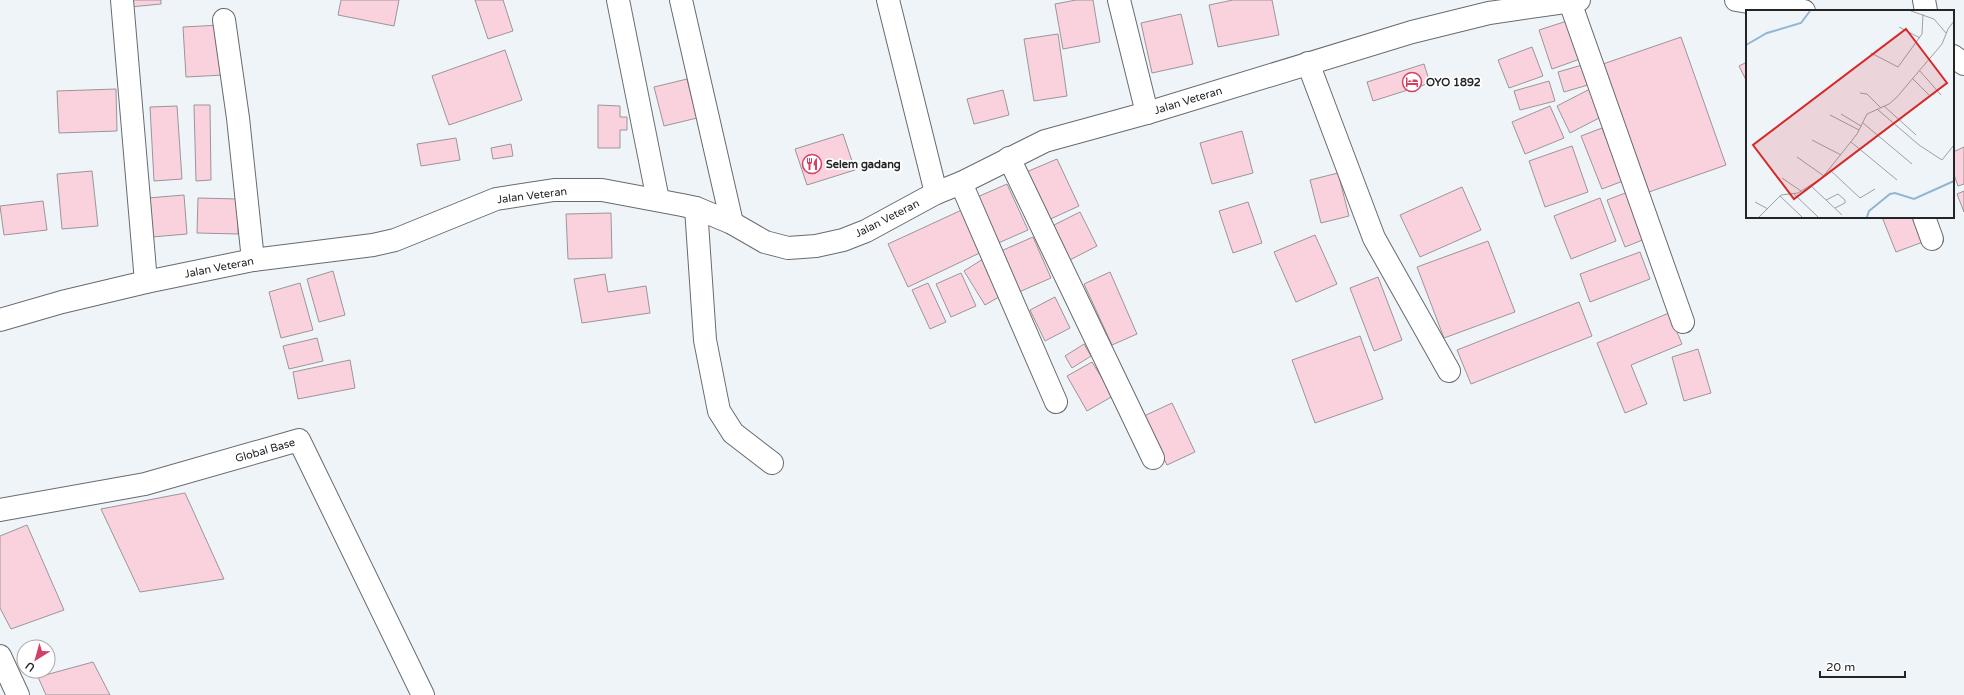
<svg xmlns="http://www.w3.org/2000/svg" width="1964" height="695" font-family="'Varela Round',sans-serif">
<style>
.building{fill:#fad2de;stroke:#9c9597}
.lines{fill:none;stroke-linecap:round;stroke-linejoin:round}
.minor-casing{stroke:#676b70;stroke-width:24}
.minor{stroke:#fff;stroke-width:22}
.labels{text-anchor:middle;stroke-width:3.5;stroke-linejoin:round;paint-order:stroke}
.poi-label{font-size:11px;font-weight:bold;fill:#222426;stroke:#fff;text-anchor:start}
.street-label{font-size:11px;fill:#222426;stroke:#fff}
.inset-river{fill:none;stroke:#90b6d3;stroke-width:2}
.inset-road{fill:none;stroke:#9da1a5;stroke-width:1}
.view{fill:#d62828;fill-opacity:0.15;stroke:#d62828;stroke-width:2}
.inset-edge{fill:none;stroke:#222426;stroke-width:2}
</style>
<rect width="100%" height="100%" fill="#eff4f9"/>
<g class="building">
<polygon points="129,0 161,0 161,4 130,7"/>
<polygon points="341,0 399,0 394,26 338,15"/>
<polygon points="475,0 503,0 513,31 488,39"/>
<polygon points="1076,0 1093,0 1100,42 1063,49 1055,4"/>
<polygon points="1233,0 1272,0 1279,35 1218,47 1209,5"/>
<polygon points="1181,14 1193,64 1152,73 1141,23"/>
<polygon points="1567,21 1580,59 1552,69 1539,30"/>
<polygon points="221,25 224,75 186,77 183,27"/>
<polygon points="1058,34 1067,96 1034,101 1024,39"/>
<polygon points="1681,37 1726,165 1649,192 1603,64"/>
<polygon points="1532,47 1543,76 1509,88 1498,60"/>
<polygon points="505,50 522,100 449,125 432,76"/>
<polygon points="1747,62 1747,82 1739,66"/>
<polygon points="1424,64 1430,83 1373,101 1367,82"/>
<polygon points="1582,65 1588,85 1564,92 1558,72"/>
<polygon points="687,79 697,118 664,126 654,87"/>
<polygon points="1549,81 1555,101 1520,110 1514,91"/>
<polygon points="116,89 117,131 59,133 57,91"/>
<polygon points="1590,89 1603,116 1570,133 1557,106"/>
<polygon points="1003,90 1009,115 974,124 967,99"/>
<polygon points="194,105 210,105 211,180 196,181"/>
<polygon points="598,105 620,106 620,117 627,117 627,130 620,130 620,148 598,148"/>
<polygon points="177,106 182,179 154,181 150,107"/>
<polygon points="1550,106 1564,138 1525,154 1512,122"/>
<polygon points="1602,128 1623,181 1602,189 1581,136"/>
<polygon points="1242,131 1253,173 1212,184 1200,143"/>
<polygon points="843,134 855,170 807,185 795,149"/>
<polygon points="456,138 460,160 421,166 417,144"/>
<polygon points="511,144 513,156 493,159 491,148"/>
<polygon points="1572,146 1588,192 1545,207 1529,161"/>
<polygon points="1964,147 1964,184 1958,186 1953,172 1953,152"/>
<polygon points="1057,159 1079,206 1046,221 1024,173"/>
<polygon points="92,171 98,226 62,229 57,174"/>
<polygon points="1338,173 1349,216 1321,223 1310,180"/>
<polygon points="1007,184 1028,230 996,244 975,198"/>
<polygon points="1462,187 1481,230 1420,257 1400,215"/>
<polygon points="1964,191 1964,212 1957,194"/>
<polygon points="1628,192 1645,239 1625,247 1607,200"/>
<polygon points="184,195 187,234 152,237 148,198"/>
<polygon points="198,198 238,199 238,234 197,233"/>
<polygon points="1600,198 1616,241 1571,259 1554,216"/>
<polygon points="43,201 47,230 4,235 0,206"/>
<polygon points="1248,202 1262,243 1233,253 1219,211"/>
<polygon points="966,208 986,250 908,287 888,244"/>
<polygon points="1080,212 1097,246 1064,263 1046,229"/>
<polygon points="611,213 612,258 568,259 566,214"/>
<polygon points="1882,217 1914,217 1923,242 1896,252"/>
<polygon points="1315,235 1337,284 1296,302 1274,252"/>
<polygon points="1033,237 1051,278 1019,292 1001,251"/>
<polygon points="1488,241 1515,312 1444,338 1417,267"/>
<polygon points="1640,252 1650,279 1590,302 1580,274"/>
<polygon points="983,259 1004,294 985,305 964,271"/>
<polygon points="333,271 345,315 319,322 307,279"/>
<polygon points="1110,272 1137,334 1112,345 1084,284"/>
<polygon points="961,273 976,306 951,317 936,284"/>
<polygon points="605,274 608,292 646,286 650,313 582,323 574,279"/>
<polygon points="1378,277 1402,340 1374,351 1350,288"/>
<polygon points="300,283 313,330 281,338 269,292"/>
<polygon points="928,283 946,322 930,329 912,290"/>
<polygon points="1055,297 1070,328 1045,341 1030,310"/>
<polygon points="1579,302 1592,336 1471,384 1457,350"/>
<polygon points="1669,313 1682,344 1631,365 1647,404 1625,413 1597,343"/>
<polygon points="1360,336 1383,399 1315,423 1292,360"/>
<polygon points="317,338 323,361 289,369 283,346"/>
<polygon points="1084,344 1091,356 1072,368 1065,356"/>
<polygon points="1698,349 1711,393 1684,401 1672,357"/>
<polygon points="350,360 355,388 298,399 293,372"/>
<polygon points="1092,362 1113,396 1087,411 1067,376"/>
<polygon points="1172,403 1195,452 1167,465 1144,416"/>
<polygon points="185,493 224,579 140,592 101,509"/>
<polygon points="27,525 64,610 11,629 0,608 0,536"/>
<polygon points="93,662 110,695 46,695 38,677"/>
</g>
<g class="lines">
<g class="minor-casing">
<g id="minor">
<polyline points="122,0 146,282"/>
<polyline points="618,0 658,200"/>
<polyline points="681,0 732,223"/>
<polyline points="888,0 936,193"/>
<polyline points="1119,0 1147,113"/>
<polyline points="1736,0 1804,11"/>
<polyline points="1924,0 1926,11"/>
<polyline points="1570,2 1683,322"/>
<polyline points="224,20 238,118 253,260"/>
<polyline points="1953,56 1964,64"/>
<polyline points="1308,63 1374,238 1449,371"/>
<polyline points="1009,158 1153,458"/>
<polyline points="961,183 1056,402"/>
<polyline points="696,208 705,340 719,411 733,433 772,463"/>
<polyline points="1924,217 1932,239"/>
<polyline points="0,320 62,302 146,282 253,260 373,245 395,240 496,199 554,190 602,190 682,205 696,208 732,223 765,242 788,248 816,246 843,240 866,231 936,193 961,183 1045,141 1147,113 1412,32 1489,13 1579,0"/>
<polyline points="0,510 145,484 299,440 423,695"/>
<polyline points="0,656 18,695"/>
</g>
</g>
<use href="#minor" class="minor"/>
</g>
<defs>
<g id="hotel-ring" transform="scale(1)"><circle r="9.5" fill="#fff" stroke="#d24266" stroke-width="1.5"/><path d="M-6-4.5h1.5V1H6V5H4.5V3h-9V5H-6ZM-4 0a1.8 1.8 0 1 1 3.6 0ZM.5 0V-2.5h3Q6-2.5 6 0Z" fill="#d24266"/></g>
<g id="restaurant-ring" transform="scale(1)"><circle r="9.5" fill="#fff" stroke="#d24266" stroke-width="1.5"/><path d="M-5-6h1v4h1v-4h1v4h1v-4h1v5L-1.5 .5V6h-2V.5L-5-1ZM5-6V6H3V1.5H1.5Q1.5-4 5-6Z" fill="#d24266"/></g>
</defs>
<g fill-rule="evenodd">
<use href="#hotel-ring" x="1412" y="82"/>
<use href="#restaurant-ring" x="812" y="164"/>
</g>
<g class="labels">
<g class="poi-label">
<text x="1426" y="86">OYO 1892</text>
<text x="826" y="168">Selem gadang</text>
</g>
<g class="street-label">
<text transform="translate(1188 100) rotate(-17)" y="4">Jalan Veteran</text>
<text transform="translate(532 195) rotate(-7)" y="4">Jalan Veteran</text>
<text transform="translate(887 218) rotate(-27)" y="4">Jalan Veteran</text>
<text transform="translate(219 267) rotate(-11)" y="4">Jalan Veteran</text>
<text transform="translate(265 450) rotate(-16)" y="4">Global Base</text>
</g>
</g>
<g transform="translate(1746 10)">
<rect width="208" height="208" fill="#eff4f9"/>
<path class="inset-river" d="M0,35L21,23L55,13L64,1M121,207L123,201L144,184L149,183L168,189L208,171"/>
<path class="inset-road" d="M165,1L188,9L200,23M153,17L174,28M125,43L152,57L176,24L177,4M173,60L195,85M166,68L183,85M114,83L121,84L135,98M138,96L170,125M131,99L173,135L196,150L208,135M95,104L115,116M84,105L113,120M117,113L166,154M66,130L95,145M105,132L151,170M51,147L78,166M84,160L114,188L129,179M36,168L55,181M65,176L96,205M48,184L72,207M34,186L56,207M80,190L92,184L99,190V193L89,198M9,192L22,199M13,207L35,185L52,183L76,168L111,124L121,104L143,94L151,87L196,34L202,19L208,11"/>
<path class="view" d="M160,19L201,73L48,189L7,135Z"/>
<rect width="208" height="208" class="inset-edge"/>
</g>
<g transform="translate(36 659) rotate(217)"><circle r="19" fill="#ffffff" stroke="#a7a7a8"/>
<path d="M0-3L7 15L0 10L-7 15Z" fill="#d24266"/>
<text y="-6" font-size="11" font-weight="bold" text-anchor="middle" fill="#222426">U</text>
</g>
<path d="M1820 671v6h85v-6" fill="none" stroke="#222426" stroke-width="2"/>
<text x="1826" y="671" font-size="12" fill="#222426" stroke="#ffffff" stroke-width="3" paint-order="stroke">20 m</text>
</svg>
